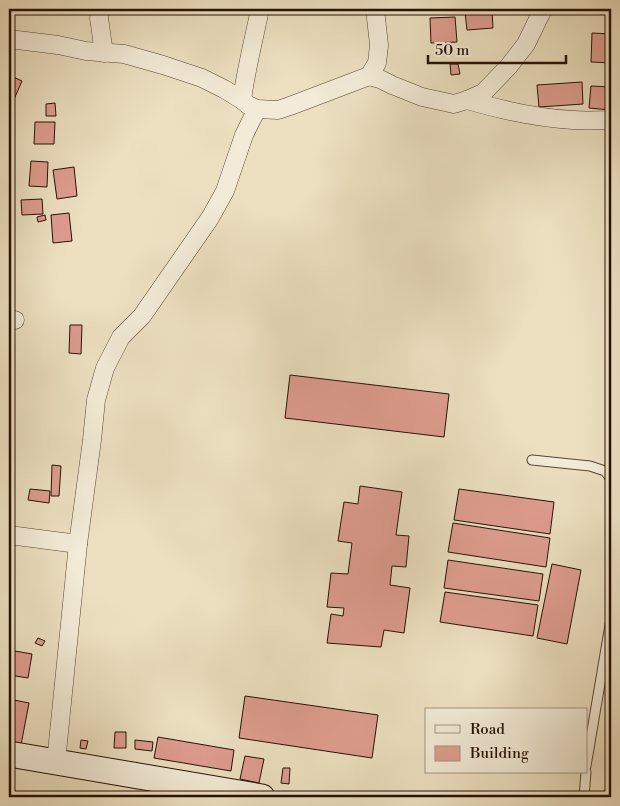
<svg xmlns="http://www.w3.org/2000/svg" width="620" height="806" font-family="'Libre Bodoni',serif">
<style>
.building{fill:#df9d90;stroke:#251105}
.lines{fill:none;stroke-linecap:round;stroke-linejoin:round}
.service-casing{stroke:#574534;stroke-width:11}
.minor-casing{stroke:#574534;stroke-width:19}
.secondary-casing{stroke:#251105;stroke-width:27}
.service{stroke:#f3ebd7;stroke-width:9}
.minor{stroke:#f3ebd7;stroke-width:18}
.secondary{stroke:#f3ebd7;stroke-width:25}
</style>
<rect width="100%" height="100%" fill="#ece0c1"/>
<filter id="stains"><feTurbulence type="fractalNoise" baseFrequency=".004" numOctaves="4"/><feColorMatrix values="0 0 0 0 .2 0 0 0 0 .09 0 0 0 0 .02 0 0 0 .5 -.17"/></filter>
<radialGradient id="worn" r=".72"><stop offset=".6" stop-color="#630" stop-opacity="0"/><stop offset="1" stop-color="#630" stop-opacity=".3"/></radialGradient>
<g class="building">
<polygon points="492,10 493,28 467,30 465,12"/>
<polygon points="455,17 457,42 431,43 430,18"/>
<polygon points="592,33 611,34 611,63 591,62"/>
<polygon points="450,64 458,64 460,74 451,75"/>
<polygon points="9,75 22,81 12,104 9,102"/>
<polygon points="582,82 583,104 539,107 537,85"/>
<polygon points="591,86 611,87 611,110 589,108"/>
<polygon points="55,103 56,116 46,116 46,104"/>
<polygon points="9,108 14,109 9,129"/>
<polygon points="35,122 55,122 54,144 34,144"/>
<polygon points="31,161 48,162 47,187 29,186"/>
<polygon points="74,167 77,196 57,199 53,170"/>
<polygon points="42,199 43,214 22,215 21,200"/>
<polygon points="69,213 72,241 53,243 51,215"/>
<polygon points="45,215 46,220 38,222 37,217"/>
<polygon points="70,325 82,325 81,354 69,353"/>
<polygon points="290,375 449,394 444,437 285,418"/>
<polygon points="52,465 61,466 59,496 51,496"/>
<polygon points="360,486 402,492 396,535 409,536 406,567 392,566 390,585 410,588 404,633 384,630 381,647 327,643 331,614 343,616 344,608 327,607 331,573 348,574 352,543 338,541 344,502 358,504"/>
<polygon points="30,489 50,491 49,503 28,500"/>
<polygon points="459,489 554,502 550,534 454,520"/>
<polygon points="453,523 550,538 546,567 448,552"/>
<polygon points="448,560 543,574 539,601 444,588"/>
<polygon points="552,564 581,570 567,644 537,638"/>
<polygon points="445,592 538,605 533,636 440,622"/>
<polygon points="38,638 45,641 42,646 35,643"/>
<polygon points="9,650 32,654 28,678 9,675"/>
<polygon points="245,696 378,715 372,758 239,738"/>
<polygon points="9,699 29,703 21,745 9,743"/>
<polygon points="115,732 126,732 126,748 114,748"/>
<polygon points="158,737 234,750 231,771 154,758"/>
<polygon points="81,740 88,741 86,749 80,748"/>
<polygon points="135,740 153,742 152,751 135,749"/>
<polygon points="245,756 264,759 259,783 240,779"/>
<polygon points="283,768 290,768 289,784 281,783"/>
</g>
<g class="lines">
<g class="service-casing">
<g id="service">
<polyline points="532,460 590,466 605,471 611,479"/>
<polyline points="586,766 611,619"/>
<polyline points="584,797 586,772"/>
</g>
</g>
<g class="minor-casing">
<g id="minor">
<polyline points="100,9 99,18 104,53"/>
<polyline points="9,39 58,45 86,51 124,54 163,65 202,78 224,89 242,100 248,105 257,109 278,110 290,106 369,76 377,63 379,45 375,9"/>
<polyline points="369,76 380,79 392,85 422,97 454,104 467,100 483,93 509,66 526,44 543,9"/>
<path d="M242,100C246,69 254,39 260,9"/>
<path d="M467,100C501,110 537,118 573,120C585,121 598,120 611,120"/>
<polyline points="9,320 15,320"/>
<polyline points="9,535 78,544"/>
<polyline points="56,762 78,544 92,440 96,400 105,368 121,337 142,316 210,218 225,191 244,135 257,109"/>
</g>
</g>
<g class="secondary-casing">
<polyline id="secondary" points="9,754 262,797"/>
</g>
<use href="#service" class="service"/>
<use href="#minor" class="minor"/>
<use href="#secondary" class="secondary"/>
</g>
<rect width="620" height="806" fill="none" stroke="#ece0c1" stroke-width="30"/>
<rect x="10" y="10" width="600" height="786" fill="none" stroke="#251105" stroke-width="2.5"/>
<rect x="15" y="15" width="590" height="776" fill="none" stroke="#251105"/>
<rect x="425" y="708" width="162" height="65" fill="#f3ebd7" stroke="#a19483"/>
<rect x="435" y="725" width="25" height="8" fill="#f3ebd7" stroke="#a19483"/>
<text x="470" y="734" font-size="15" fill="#251105">Road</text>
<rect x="435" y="746" width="25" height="15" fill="#df9d90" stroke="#a19483"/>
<text x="470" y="758" font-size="15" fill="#251105">Building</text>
<path d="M428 55v8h138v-8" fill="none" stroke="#251105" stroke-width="2.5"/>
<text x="435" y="55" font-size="15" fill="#251105" stroke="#f3ebd7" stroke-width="4" paint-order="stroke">50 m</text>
<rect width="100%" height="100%" filter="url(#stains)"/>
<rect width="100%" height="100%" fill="url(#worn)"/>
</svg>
